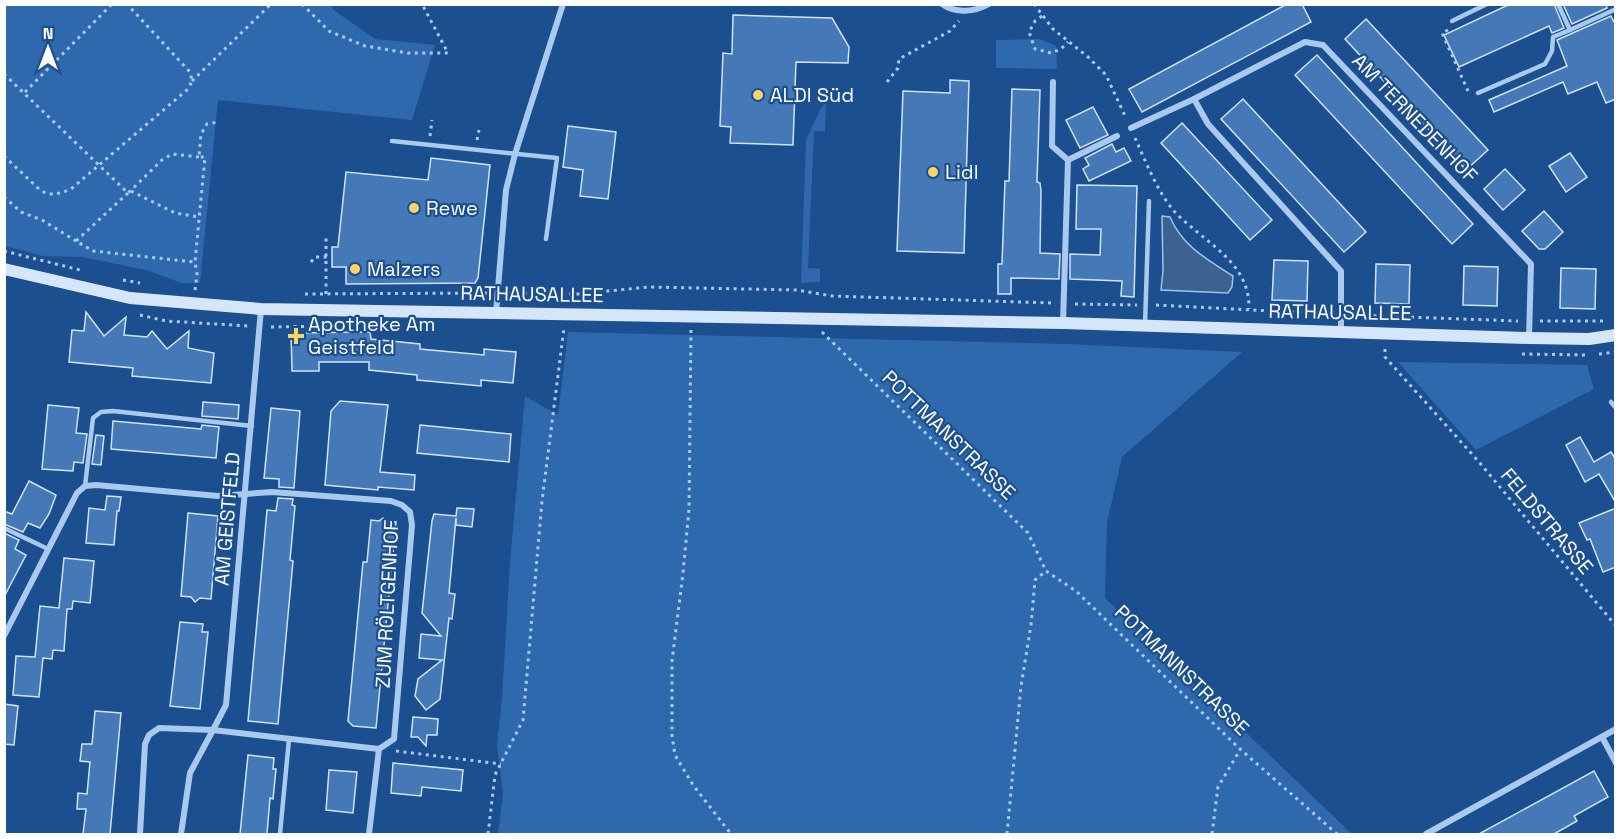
<svg xmlns="http://www.w3.org/2000/svg" width="1620" height="839" font-family="'Space Grotesk',sans-serif">
<style>
.green{fill:#2e69ad}
.water{fill:#3c6290;stroke:#9cc4f0;stroke-width:1.5}
.building{fill:#4478b7;stroke:#cfe3fa;stroke-width:1.5}
.lines{fill:none;stroke-linecap:round;stroke-linejoin:round}
.path{stroke:#a9c9ee;stroke-width:3;stroke-dasharray:3 4.5;stroke-linecap:butt}
.lane{stroke:#a9c9ee;stroke-width:4.5}
.street{stroke:#a9c9ee;stroke-width:6}
.secondary{stroke:#d6e6fa;stroke-width:12}
.poi-dot{fill:#ffd166;stroke:#1b4f8f;stroke-width:2}
.labels{text-anchor:middle;stroke-width:4.5;stroke-linejoin:round;paint-order:stroke}
.poi-label{font-size:20px;fill:#fff;stroke:#1b4f8f;text-anchor:start}
.street-label{font-size:20px;fill:#fff;stroke:#1b4f8f}
</style>
<rect width="100%" height="100%" fill="#1b4f8f"/>
<g class="green">
<polygon points="5,4 333,5 332,9 375,39 435,45 412,120 218,100 200,283 182,283 146,270 82,257 43,256 5,246"/>
<polygon points="1040,39 1056,46 1057,69 996,68 996,40"/>
<polygon points="826,103 825,131 814,131 808,268 820,269 820,282 801,283 806,140 820,110"/>
<polygon points="568,332 1068,344 1242,352 1122,457 1107,522 1105,598 1352,834 498,834 503,794 497,745 502,699 510,562 525,396 558,415"/>
<polygon points="1398,362 1587,365 1594,389 1476,450"/>
</g>
<path class="water" d="M1162,216L1170,217C1182,246 1208,260 1233,276L1232,287L1228,293L1161,290L1163,271Z"/>
<g class="building">
<polygon points="1287,4 1302,4 1311,22 1142,112 1129,89"/>
<polygon points="1510,4 1554,4 1564,28 1552,33 1549,26 1459,67 1444,35"/>
<polygon points="1563,4 1606,4 1607,8 1572,24"/>
<polygon points="733,15 832,18 849,47 848,63 796,62 793,145 730,143 731,127 720,126 723,53 732,54"/>
<polygon points="1611,16 1616,26 1616,99 1606,103 1597,82 1568,94 1563,82 1494,112 1489,100 1567,66 1557,40"/>
<polygon points="1366,19 1488,150 1466,170 1345,39"/>
<polygon points="1317,55 1473,224 1452,244 1295,75"/>
<polygon points="950,80 969,81 964,253 897,251 903,91 950,93"/>
<polygon points="1012,89 1040,90 1037,182 1040,183 1041,191 1040,253 1060,254 1059,279 1011,278 1011,294 998,294 998,264 1002,264 1005,181 1009,181"/>
<polygon points="1243,99 1366,232 1344,252 1221,119"/>
<polygon points="1093,107 1108,135 1080,148 1066,120"/>
<polygon points="1182,123 1272,220 1250,240 1161,143"/>
<polygon points="568,126 616,132 608,199 580,196 583,170 563,167"/>
<polygon points="1112,144 1116,152 1124,148 1131,161 1089,181 1083,169 1089,165 1085,158"/>
<polygon points="1570,153 1587,177 1566,192 1549,166"/>
<polygon points="431,158 490,165 478,278 475,283 346,284 346,267 332,267 332,247 338,247 346,172 428,180"/>
<polygon points="1505,169 1525,190 1503,210 1484,189"/>
<polygon points="1077,185 1137,186 1134,297 1121,296 1122,281 1070,279 1070,254 1100,255 1101,229 1076,229"/>
<polygon points="1544,211 1563,232 1545,249 1539,249 1522,231"/>
<polygon points="1274,260 1308,261 1307,301 1272,300"/>
<polygon points="1376,264 1410,265 1409,304 1375,303"/>
<polygon points="1464,266 1498,267 1497,306 1463,305"/>
<polygon points="1561,268 1596,269 1595,309 1560,308"/>
<polygon points="86,312 104,336 126,317 124,335 147,337 152,331 167,349 189,331 188,348 214,353 211,383 132,376 133,368 69,362 72,330 84,331"/>
<polygon points="370,332 371,339 420,344 420,349 484,355 484,349 516,352 513,383 481,380 481,386 417,380 417,375 369,370 369,362 319,362 319,371 292,371 291,333"/>
<polygon points="340,401 388,405 380,472 415,475 414,490 378,487 378,490 325,485 331,411"/>
<polygon points="203,402 239,405 238,419 202,416"/>
<polygon points="48,405 79,408 76,433 87,434 83,463 74,462 73,471 42,469"/>
<polygon points="271,408 300,411 294,488 279,487 279,479 264,478"/>
<polygon points="113,421 201,429 202,425 219,427 216,458 111,449"/>
<polygon points="420,425 511,434 509,462 417,453"/>
<polygon points="96,435 104,436 101,465 92,464"/>
<polygon points="1580,437 1594,462 1611,452 1616,460 1616,503 1599,474 1585,482 1566,445"/>
<polygon points="29,481 56,495 49,514 40,528 28,523 23,532 4,524 4,511 12,514"/>
<polygon points="107,496 121,497 119,511 117,511 114,545 86,543 89,508 105,510"/>
<polygon points="278,498 293,499 292,505 295,506 290,560 293,561 278,724 248,721 267,510 276,511"/>
<polygon points="457,508 474,509 472,527 456,525 456,518 449,593 455,594 452,619 449,618 440,699 426,710 415,696 418,679 442,660 419,658 421,634 441,636 422,613 432,521 434,514 456,516"/>
<polygon points="1616,508 1616,567 1603,572 1590,539 1587,540 1579,523"/>
<polygon points="188,513 218,516 211,599 200,598 195,602 191,597 181,596"/>
<polygon points="383,518 386,521 396,522 376,728 353,726 348,721 363,562 367,562 371,520 379,521"/>
<polygon points="4,533 19,540 15,549 26,555 4,597"/>
<polygon points="64,558 94,561 90,603 73,601 72,609 67,609 64,651 53,650 52,659 43,658 39,697 13,695 16,656 35,657 40,606 59,608"/>
<polygon points="180,622 203,624 202,632 208,632 200,709 170,706"/>
<polygon points="4,704 18,706 14,745 4,744"/>
<polygon points="95,711 121,713 110,834 83,834 86,809 77,809 78,793 87,794 90,762 80,761 82,744 92,744"/>
<polygon points="413,717 438,719 437,735 427,735 426,746 418,737 411,737"/>
<polygon points="248,755 274,758 273,769 276,769 273,799 270,798 267,834 240,834"/>
<polygon points="393,763 463,770 461,791 422,787 421,796 391,793"/>
<polygon points="329,770 357,772 353,813 326,810"/>
<polygon points="1594,771 1608,797 1574,816 1577,821 1554,834 1479,834"/>
</g>
<g class="lines">
<g class="path">
<polyline points="302,4 329,31 365,46 408,53 448,53 422,4"/>
<polyline points="1034,4 1053,29 1088,57 1106,75 1126,118"/>
<polyline points="1042,16 1035,21 1029,32 1035,49 1051,53 1061,49 1068,42"/>
<polyline points="1448,30 1442,33 1468,91"/>
<polyline points="4,74 128,193 162,160 172,154 199,157"/>
<polyline points="192,81 271,4"/>
<polyline points="887,82 898,68 899,59 950,31 959,21"/>
<polyline points="25,92 112,4"/>
<polyline points="430,136 432,120"/>
<path d="M1135,138C1146,162 1157,191 1174,211C1204,243 1250,261 1249,309"/>
<polyline points="477,140 479,130"/>
<path d="M4,156L41,191C52,196 60,194 71,189L188,89L192,81L190,72L127,4"/>
<polyline points="131,191 175,213 199,217"/>
<polyline points="128,193 76,241 93,251 194,262"/>
<polyline points="4,197 21,212 42,220 76,241"/>
<polyline points="4,251 84,271"/>
<polyline points="311,262 315,257 332,257"/>
<polyline points="123,280 140,283"/>
<polyline points="195,290 197,274 195,262 205,157 199,157 201,134 207,124 219,122"/>
<polyline points="509,293 578,294 648,287 796,290 832,296 1053,303"/>
<polyline points="305,294 487,293"/>
<polyline points="326,294 326,235"/>
<polyline points="1075,304 1137,305"/>
<polyline points="1156,305 1329,314"/>
<polyline points="140,315 166,321 249,326"/>
<polyline points="1351,315 1518,321"/>
<polyline points="1540,321 1605,321"/>
<polyline points="271,327 336,326"/>
<polyline points="691,330 689,509 683,573 672,661 672,736 675,755 693,785 731,834"/>
<polyline points="822,332 1028,533 1046,571"/>
<polyline points="1385,349 1385,357 1479,462 1616,626"/>
<polyline points="1522,354 1587,355"/>
<polyline points="1599,354 1616,352"/>
<polyline points="396,751 501,764"/>
<polyline points="488,834 495,775 523,720 542,501 564,328"/>
<polyline points="1007,834 1021,686 1031,625 1035,580 1046,571 1076,591 1240,749 1337,834"/>
<polyline points="1212,834 1218,787 1240,750"/>
</g>
<g class="lane">
<polyline points="1558,4 1570,30 1616,9"/>
<polyline points="1452,21 1487,4"/>
<polyline points="1478,93 1545,64 1552,51 1553,37 1570,30"/>
<polyline points="392,141 557,158 546,239"/>
<polyline points="1145,325 1149,201"/>
<polyline points="1611,402 1616,408"/>
<polyline points="85,486 93,418 101,412 113,411 252,426"/>
<polyline points="4,528 48,549"/>
<polyline points="280,834 289,739"/>
</g>
<g class="street">
<path d="M942,4C956,14 975,12 989,4"/>
<polyline points="1053,82 1052,146 1068,160"/>
<polyline points="1131,128 1194,99"/>
<polyline points="496,313 506,190 515,154 563,4"/>
<polyline points="1063,323 1068,160 1117,136"/>
<polyline points="1341,331 1341,271 1208,124 1194,99 1305,42 1323,45 1531,264 1529,338"/>
<polyline points="4,636 77,493 85,486 96,485 218,496 272,492 391,501 402,505 410,512 412,525 394,739 379,749 369,834"/>
<polyline points="1602,737 1616,763"/>
<polyline points="140,834 145,744 149,735 159,728 213,730 226,705 261,309"/>
<polyline points="181,834 190,773 213,730 379,749"/>
<polyline points="1426,834 1616,729"/>
</g>
<polyline class="secondary" points="4,269 130,298 261,309 1063,323 1529,338 1589,339 1616,335"/>
</g>
<g class="poi-dot">
<circle cx="758" cy="95" r="6"/>
<circle cx="933" cy="172" r="6"/>
<circle cx="414" cy="208" r="6"/>
<circle cx="355" cy="269" r="6"/>
<path d="M293 327h6v6h6v6h-6v6h-6v-6h-6v-6h6z"/>
</g>
<g class="labels">
<g class="poi-label">
<text x="770" y="102">ALDI Süd</text>
<text x="945" y="179">Lidl</text>
<text x="426" y="215">Rewe</text>
<text x="367" y="276">Malzers</text>
<text x="308" y="331">Apotheke Am<tspan x="308" dy="23">Geistfeld</tspan></text>
</g>
<g class="street-label">
<text transform="translate(1415 118) rotate(46)" y="7">AM TERNEDENHOF</text>
<text transform="translate(532 294) rotate(1)" y="7">RATHAUSALLEE</text>
<text transform="translate(1340 312) rotate(1)" y="7">RATHAUSALLEE</text>
<text transform="translate(949 435) rotate(44)" y="7">POTTMANSTRASSE</text>
<text transform="translate(227 519) rotate(-85)" y="7">AM GEISTFELD</text>
<text transform="translate(1547 521) rotate(50)" y="7">FELDSTRASSE</text>
<text transform="translate(387 604) rotate(-87)" y="7">ZUM RÖLTGENHOF</text>
<text transform="translate(1182 670) rotate(44)" y="7">POTMANNSTRASSE</text>
</g>
</g>
<rect width="1620" height="839" fill="none" stroke="#ffffff" stroke-width="12"/>
<g transform="translate(48 48)" stroke="#1b4f8f" stroke-width="4.5" paint-order="stroke">
<path d="M0-4.5L10 22L0 15L-10 22Z" fill="#ffffff"/>
<text y="-9" font-size="16" font-weight="bold" text-anchor="middle" fill="#ffffff">N</text>
</g>
</svg>
